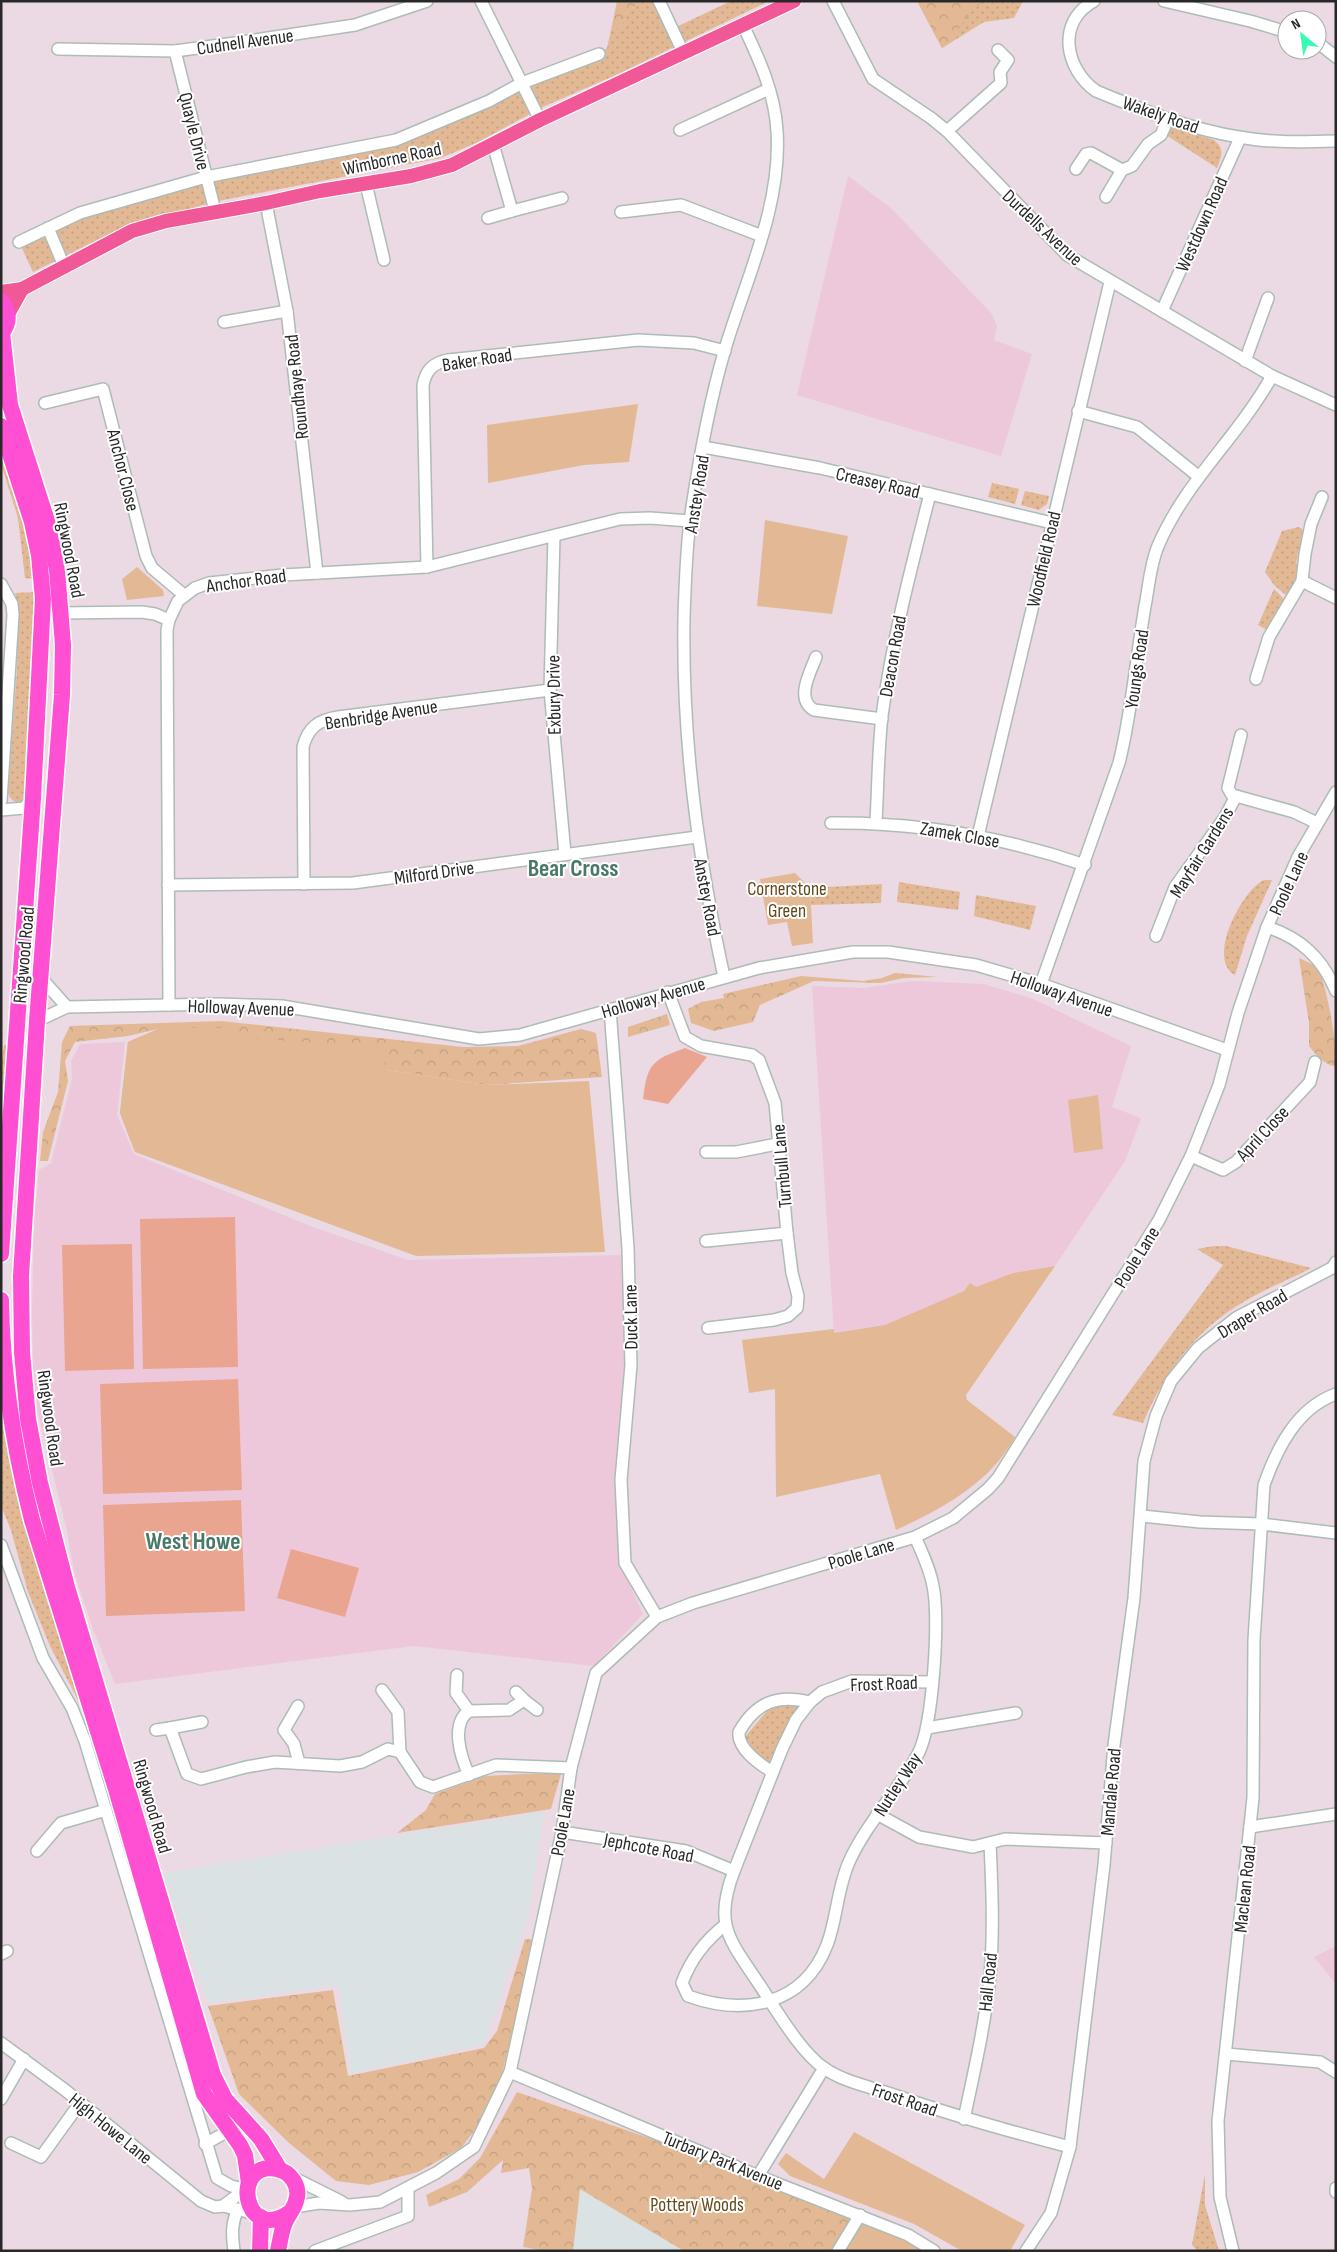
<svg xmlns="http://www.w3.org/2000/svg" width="1337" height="2252" font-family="'Sofia Sans Condensed',sans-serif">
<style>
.industrial{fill:#dae2e3}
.education{fill:#edc8db}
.grass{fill:url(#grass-dots)}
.forest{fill:url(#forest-crowns)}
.park{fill:#e2b994}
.pitch{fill:#eaa590}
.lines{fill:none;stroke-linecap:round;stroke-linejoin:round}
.minor-casing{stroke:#adbcb6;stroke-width:14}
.major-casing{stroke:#fff;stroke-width:16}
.highway-casing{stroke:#fff;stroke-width:19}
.minor{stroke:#fff;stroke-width:11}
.major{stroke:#f15897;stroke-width:14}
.highway{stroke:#ff50d3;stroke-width:16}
.labels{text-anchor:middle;stroke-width:4;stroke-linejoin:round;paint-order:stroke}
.street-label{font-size:19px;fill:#282828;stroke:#fff}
.park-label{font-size:19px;fill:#644719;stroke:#fff}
.district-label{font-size:24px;font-weight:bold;fill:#487867;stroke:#fff}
</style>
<defs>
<pattern id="grass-dots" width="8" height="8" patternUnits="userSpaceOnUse" patternTransform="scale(1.25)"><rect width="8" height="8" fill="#e2b994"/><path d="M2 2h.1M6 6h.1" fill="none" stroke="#c29f80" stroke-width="1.8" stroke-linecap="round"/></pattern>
<pattern id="forest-crowns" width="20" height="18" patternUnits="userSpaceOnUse" patternTransform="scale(1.25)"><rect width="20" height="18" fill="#e2b994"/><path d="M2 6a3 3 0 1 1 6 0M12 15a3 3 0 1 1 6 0" fill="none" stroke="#c29f80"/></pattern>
</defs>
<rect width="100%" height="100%" fill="#ebd9e4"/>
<g class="industrial">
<polygon points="544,1812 528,1916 484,2044 351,2074 338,1985 208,2003 163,1873"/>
<polygon points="580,2189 684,2251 573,2251"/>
</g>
<g class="education">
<polygon points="848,176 891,208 991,313 997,326 994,340 1032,354 1001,456 797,395"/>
<polygon points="913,981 984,984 1033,999 1131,1046 1112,1107 1141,1118 1125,1161 1055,1266 1013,1273 885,1325 834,1333 812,986 864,988"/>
<polygon points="125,1042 117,1115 134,1154 313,1227 408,1260 621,1255 624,1284 625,1368 621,1425 620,1564 643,1614 594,1666 414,1646 115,1684 93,1629 75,1576 67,1531 38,1413 33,1366 32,1313 34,1220 39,1170 51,1163 72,1079 71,1061 80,1044"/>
<polygon points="1336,1946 1336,1984 1314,1957"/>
</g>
<g class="grass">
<polygon points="641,1 659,1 672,29 731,1 769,1 618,74 545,106 476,143 441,158 213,202 115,231 33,272 19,242 48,228 206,177 396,140 599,54 607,48 611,30 621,27 627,13"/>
<polygon points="917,1 1023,1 1014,18 984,22 942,48"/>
<path d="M1170,126L1214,140C1225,149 1222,156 1217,168L1166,135Z"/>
<polygon points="1,451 25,523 34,579 25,578 18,518 1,464"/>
<polygon points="992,483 1019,489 1015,504 988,497"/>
<polygon points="1025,491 1049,496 1047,504 1039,510 1021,505"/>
<polygon points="1299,527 1303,530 1296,563 1299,567 1296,580 1288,597 1274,585 1265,572 1282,531"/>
<polygon points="1274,589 1286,601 1281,603 1267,630 1258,625"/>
<path d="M36,592L25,799L21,803C13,802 11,800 8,793L17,669L19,612L15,593Z"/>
<path d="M1264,880H1272L1247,936L1235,975C1206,959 1242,890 1264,880Z"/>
<polygon points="899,882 960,892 958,910 897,902"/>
<polygon points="882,884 881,903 811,905 810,888"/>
<polygon points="976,895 1036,906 1030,930 974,916"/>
<polygon points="4,1045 8,1045 1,1156 1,1063"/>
<path d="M1214,1246H1226L1311,1268C1293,1278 1274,1285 1256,1295C1201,1323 1167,1367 1143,1423L1112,1415L1223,1265L1197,1249Z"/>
<polygon points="1,1409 34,1554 82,1708 50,1646 28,1592 11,1530 1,1506"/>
<polygon points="783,1704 800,1706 790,1720 769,1765 748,1746 744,1738 767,1711"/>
<polygon points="1205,2174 1205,2205 1219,2251 1197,2251 1192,2245"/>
</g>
<g class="forest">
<polygon points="617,1 641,1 627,13 621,27 611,30"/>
<polygon points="917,1 983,1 967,16 950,43 942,48"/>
<path d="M1299,958L1318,967C1328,992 1337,1041 1335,1066C1324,1065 1315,1054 1309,1046V1023Z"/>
<polygon points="895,973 938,977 904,978 880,983 814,981 760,1005 753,1022 714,1031 691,1023 688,1009 701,1002 724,998 723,994 801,976 863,981 882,978"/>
<polygon points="667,1014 670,1025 628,1037 628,1027"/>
<polygon points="221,1021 463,1047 518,1046 581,1029 596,1033 602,1077 487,1085 386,1070 135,1152 120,1113 128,1042 158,1029 128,1036 75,1042 65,1061 68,1081 48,1161 40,1161 43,1132 58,1092 62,1042 70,1026"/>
<polygon points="522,1774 561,1774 551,1809 397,1833 426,1810 435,1794 485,1776"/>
<polygon points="525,1939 534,1940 502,2074 475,2130 461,2148 418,2172 369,2185 336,2181 289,2143 239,2094 208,2006 333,1990 348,2076 484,2048 497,2031"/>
<polygon points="517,2092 758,2176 934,2251 684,2251 580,2189 573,2251 546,2251 523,2247 532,2189 529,2168 501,2173 503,2160 467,2192 429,2207 426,2195 459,2179 480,2158"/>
</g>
<g class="park">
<polygon points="638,404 629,462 584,465 488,483 487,425"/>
<polygon points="765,520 848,536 832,614 757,606"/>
<polygon points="137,567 163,590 164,596 127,600 122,579"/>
<polygon points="795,873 810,888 813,943 792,946 787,922 768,925 760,879"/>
<polygon points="163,1027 225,1028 239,1037 381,1048 386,1070 487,1085 589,1081 605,1252 416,1256 135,1152 120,1113 128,1042"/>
<polygon points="1098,1095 1103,1149 1074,1153 1068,1100"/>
<path d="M1055,1266L966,1395L967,1400L1015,1437C990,1483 942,1509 896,1530L880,1474L776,1497L775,1389L749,1393L742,1340L834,1329V1333L885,1325L964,1291L970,1283L976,1287L1013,1273Z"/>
<polygon points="854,2132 1025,2225 1010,2251 962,2251 914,2224 790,2176 778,2164 786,2153 824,2179"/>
<polygon points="860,2215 934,2251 838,2251"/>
</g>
<g class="pitch">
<path d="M685,1048L707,1057L668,1104L643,1099C647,1064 652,1060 685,1048Z"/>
<polygon points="235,1217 238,1367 143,1369 140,1219"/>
<polygon points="132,1244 134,1369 65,1371 62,1245"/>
<polygon points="238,1379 242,1490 103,1494 100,1384"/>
<polygon points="241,1500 245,1611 106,1616 103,1505"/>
<polygon points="291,1549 359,1568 345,1617 277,1598"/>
</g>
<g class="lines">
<g class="minor-casing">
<g id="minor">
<polyline points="481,1 540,120"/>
<polyline points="659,1 683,52"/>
<polyline points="833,1 873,79 931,118 947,131 1067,255 1272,376 1336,405"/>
<path d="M1094,1C1056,22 1065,69 1096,91C1142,110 1189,129 1239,137C1271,143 1304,142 1336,141"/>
<polyline points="1164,1 1250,21 1287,32"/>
<polyline points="1317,42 1336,57"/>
<polyline points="58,49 175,51 235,43 355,25 427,1"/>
<polyline points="175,51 215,211"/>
<polyline points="680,130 769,89"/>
<polyline points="947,131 1001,83 1000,72 1008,60 998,50"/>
<polyline points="1076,169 1086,154 1091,153 1122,170"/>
<polyline points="366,184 384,260"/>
<polyline points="1106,197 1122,170 1132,166 1148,144 1161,135 1168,119"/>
<polyline points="266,203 287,311 317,573"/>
<polyline points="512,211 562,198"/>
<polyline points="621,212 681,205 762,236"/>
<polyline points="488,218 512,211 493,144"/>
<polyline points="48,228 64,266"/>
<polyline points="19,242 80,213 206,177 396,140 489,101 522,83 599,54"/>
<polyline points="1162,311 1240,138"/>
<polyline points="224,322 287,311"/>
<polyline points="1245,361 1268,298"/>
<polyline points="45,403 103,389 146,556 152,568 184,595"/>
<polyline points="1078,411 1137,427 1198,476"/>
<polyline points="703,447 820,468 1052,523"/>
<polyline points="554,536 550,690 565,854"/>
<path d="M427,567L423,385C426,370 433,363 448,360L638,340L694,343L725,351"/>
<polyline points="1302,581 1336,598"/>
<polyline points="1,584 12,604 13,615 1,801"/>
<polyline points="61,613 142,612 155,614 169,620"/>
<path d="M816,657C810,673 795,699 814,710L882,719"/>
<polyline points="1256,679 1269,637 1302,581 1305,554 1311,524 1322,497"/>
<polyline points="1236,796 1294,812 1317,823"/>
<polyline points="1,810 24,808 33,798"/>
<path d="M876,822C878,787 878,751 882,716C892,641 911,568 930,494"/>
<path d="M831,823C918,822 1003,837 1085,865"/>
<polyline points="978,836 1110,282"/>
<path d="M304,884L303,747C308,727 319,720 338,717L550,690"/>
<polyline points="168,885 353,883 697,837"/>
<path d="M1267,927C1301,938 1322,958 1336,991"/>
<polyline points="1156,936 1175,887 1225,817 1236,796 1232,795 1228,788 1241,735"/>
<path d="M724,977C698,856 682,742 684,618C685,586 686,553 690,521C698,464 709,404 725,349C746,279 782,205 777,131C775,93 759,59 743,25"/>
<path d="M1041,984L1119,763C1132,711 1136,658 1145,606C1149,586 1150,565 1158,546C1185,482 1238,437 1272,376"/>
<polyline points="668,992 685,1037 701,1046 752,1055 759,1060 775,1103 787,1233 792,1273 798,1296 797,1308 788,1316 774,1320 708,1328"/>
<polyline points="169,1005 167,630 169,620 178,601 195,588 209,583 283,575 427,567 620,519 650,518 690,521"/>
<polyline points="67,1007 219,1004 282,1006 479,1039 520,1035 759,968 853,952 888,952 976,965 1041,984 1227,1050"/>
<polyline points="610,1009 628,1248 631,1365 621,1480 625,1563 657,1617"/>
<polyline points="37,1021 67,1007 41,978"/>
<polyline points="706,1152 736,1152 777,1144"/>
<polyline points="1191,1156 1223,1170 1236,1162 1310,1082 1315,1062"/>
<polyline points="706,1241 787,1233"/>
<polyline points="1142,1516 1200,1522 1261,1524 1336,1533"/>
<polyline points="1,1545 43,1658 72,1708 85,1741 217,2178 231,2186 244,2189"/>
<polyline points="457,1675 456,1693 469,1711"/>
<path d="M932,1682L852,1681L822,1692L810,1702L796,1720L782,1749L734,1871C714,1923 728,1938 757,1981C774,2006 800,2052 824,2068C842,2081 867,2086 888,2093C948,2114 1008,2131 1070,2147"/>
<polyline points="382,1690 398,1712 400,1752"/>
<polyline points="524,1700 537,1710"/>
<polyline points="298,1706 284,1730 294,1744 299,1763"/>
<polyline points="170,1728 202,1722"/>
<polyline points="927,1728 1016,1713"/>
<polyline points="156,1730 170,1728 187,1774 201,1779 246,1767 275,1762 340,1766 362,1762 388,1749 400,1752 420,1782 433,1787 496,1765 571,1768"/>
<path d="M772,1772C760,1764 737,1749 739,1732C756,1702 778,1694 810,1702"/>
<path d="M469,1775C461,1758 450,1724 469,1711L509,1710L524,1700L516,1692"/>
<polyline points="877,1814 919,1837 973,1847 1005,1839 1106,1843"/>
<polyline points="1250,1827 1336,1814"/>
<polyline points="562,1832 686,1851 734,1871"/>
<polyline points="37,1851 61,1823 106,1810"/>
<path d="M725,1925C706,1940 690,1961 682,1983L688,1996C744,2016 803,2006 827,1945C837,1919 837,1889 849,1862C867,1822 898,1792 918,1754C933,1726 940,1617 933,1586C930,1569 922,1552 915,1537"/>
<polyline points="1,1954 7,1951"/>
<polyline points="1,2043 65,2090 201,2201 215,2207 223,2206 256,2214"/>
<polyline points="1226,2054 1320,2062 1336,2072"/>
<polyline points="510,2072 758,2176 908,2235 934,2251"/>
<polyline points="1,2099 24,2059"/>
<path d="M964,2119C974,2072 985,2025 990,1976C994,1932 992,1887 990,1843"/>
<polyline points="11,2143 41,2157 80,2103"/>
<polyline points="205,2144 230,2130"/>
<polyline points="758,2176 824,2068"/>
<polyline points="292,2177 342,2202"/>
<polyline points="1336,2188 1336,2192"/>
<polyline points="223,2206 247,2188"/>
<polyline points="294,2207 319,2203 350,2205 380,2202 436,2173 474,2147 510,2072 562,1832 571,1768 596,1673 657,1617 693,1603 915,1537 953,1518 988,1489 998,1478 1159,1220 1191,1156 1219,1085 1238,1013 1267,927 1298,857 1336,792"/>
<path d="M234,2251C232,2235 231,2224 238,2209"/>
<polyline points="315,2251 408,2216 408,2188"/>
<polyline points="838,2251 860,2215"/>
<polyline points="1026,2251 1051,2213 1070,2147 1104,1865 1114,1745 1134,1598 1144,1461 1156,1416 1171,1381 1198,1348 1236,1318 1332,1268 1336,1262"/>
<path d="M1233,2251L1220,2197L1218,2121L1253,1798L1254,1640L1264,1485C1277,1448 1297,1408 1336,1394"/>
</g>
</g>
<g class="major-casing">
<g id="major">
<polyline points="1,292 22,289 132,231 166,221 266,203 320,191 411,176 452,165 540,120 794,1"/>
<polyline points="8,314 22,289"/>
</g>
</g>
<g class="highway-casing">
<g id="highway">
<path d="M1,301C10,312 10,323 1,334"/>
<polyline points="2,333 10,405 48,524 57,570 63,645 62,695 37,1021 21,1276 22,1352 28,1419 40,1483 67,1587 213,2075 225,2099 261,2139 280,2170"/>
<polyline points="1,426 32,522 39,555 43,599 33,798 1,1254"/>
<path d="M1,1300C2,1375 14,1448 32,1520L116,1789L204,2094L240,2145L245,2155L249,2183"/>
<polyline points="260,2251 261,2217"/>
<path d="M278,2251C280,2242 281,2233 284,2225C287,2216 294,2209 296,2201C301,2187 291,2172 277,2169C230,2160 243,2244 289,2213"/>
</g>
</g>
<use href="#minor" class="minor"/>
<use href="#major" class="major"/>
<use href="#highway" class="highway"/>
</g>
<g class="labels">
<g class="street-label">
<text transform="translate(245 41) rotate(-8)" y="7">Cudnell Avenue</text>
<text transform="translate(1161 114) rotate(19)" y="7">Wakely Road</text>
<text transform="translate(195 131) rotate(76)" y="7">Quayle Drive</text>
<text transform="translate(392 158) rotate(-12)" y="7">Wimborne Road</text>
<text transform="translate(1201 224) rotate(-66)" y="7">Westdown Road</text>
<text transform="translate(1043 227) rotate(43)" y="7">Durdells Avenue</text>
<text transform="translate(477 359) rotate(-9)" y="7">Baker Road</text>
<text transform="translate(296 387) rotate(-96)" y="7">Roundhaye Road</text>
<text transform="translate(124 470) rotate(76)" y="7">Anchor Close</text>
<text transform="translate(878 482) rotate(13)" y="7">Creasey Road</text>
<text transform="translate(696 494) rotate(-81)" y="7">Anstey Road</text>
<text transform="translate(70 550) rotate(79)" y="7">Ringwood Road</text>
<text transform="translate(1043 559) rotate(-77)" y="7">Woodfield Road</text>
<text transform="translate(246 580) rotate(-8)" y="7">Anchor Road</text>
<text transform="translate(892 656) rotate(-80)" y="7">Deacon Road</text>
<text transform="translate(1136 669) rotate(-82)" y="7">Youngs Road</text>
<text transform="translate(553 695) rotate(-91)" y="7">Exbury Drive</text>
<text transform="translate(381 714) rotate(-9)" y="7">Benbridge Avenue</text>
<text transform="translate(960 834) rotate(10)" y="7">Zamek Close</text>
<text transform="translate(1201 852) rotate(-58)" y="7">Mayfair Gardens</text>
<text transform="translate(434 872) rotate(-8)" y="7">Milford Drive</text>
<text transform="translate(1288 883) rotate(-65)" y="7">Poole Lane</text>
<text transform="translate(708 897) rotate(79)" y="7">Anstey Road</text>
<text transform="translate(23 955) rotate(-85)" y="7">Ringwood Road</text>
<text transform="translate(1062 993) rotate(19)" y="7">Holloway Avenue</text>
<text transform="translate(653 997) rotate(-16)" y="7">Holloway Avenue</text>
<text transform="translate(241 1007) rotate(2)" y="7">Holloway Avenue</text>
<text transform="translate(1262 1133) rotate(-47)" y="7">April Close</text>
<text transform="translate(781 1166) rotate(-95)" y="7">Turnbull Lane</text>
<text transform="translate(1136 1257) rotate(-58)" y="7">Poole Lane</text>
<text transform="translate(1252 1313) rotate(-31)" y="7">Draper Road</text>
<text transform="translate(630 1317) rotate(-91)" y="7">Duck Lane</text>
<text transform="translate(51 1418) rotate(82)" y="7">Ringwood Road</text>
<text transform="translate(861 1553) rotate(-17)" y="7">Poole Lane</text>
<text transform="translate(884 1683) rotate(-2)" y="7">Frost Road</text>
<text transform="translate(897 1784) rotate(-57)" y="7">Nutley Way</text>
<text transform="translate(1110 1792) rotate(-85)" y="7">Mandale Road</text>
<text transform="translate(153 1806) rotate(74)" y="7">Ringwood Road</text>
<text transform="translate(562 1822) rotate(-80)" y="7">Poole Lane</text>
<text transform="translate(649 1847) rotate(11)" y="7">Jephcote Road</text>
<text transform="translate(1244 1889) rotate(-84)" y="7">Maclean Road</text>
<text transform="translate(987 1982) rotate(-84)" y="7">Hall Road</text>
<text transform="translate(905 2099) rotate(19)" y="7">Frost Road</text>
<text transform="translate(111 2128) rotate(39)" y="7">High Howe Lane</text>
<text transform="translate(723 2160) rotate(22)" y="7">Turbary Park Avenue</text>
</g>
<g class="park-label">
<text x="787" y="895">Cornerstone<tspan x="787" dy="22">Green</tspan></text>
<text x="697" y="2211">Pottery Woods</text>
</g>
<g class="district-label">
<text x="573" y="876">Bear Cross</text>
<text x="193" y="1549">West Howe</text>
</g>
</g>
<rect width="1337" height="2252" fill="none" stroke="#282828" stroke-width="5"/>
<g transform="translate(1302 35) rotate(331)"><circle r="24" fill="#ffffff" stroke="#a9a9a9"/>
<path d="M0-4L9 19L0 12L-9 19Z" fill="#36fbb2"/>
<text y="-8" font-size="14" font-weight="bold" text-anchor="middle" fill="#282828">N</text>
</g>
</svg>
